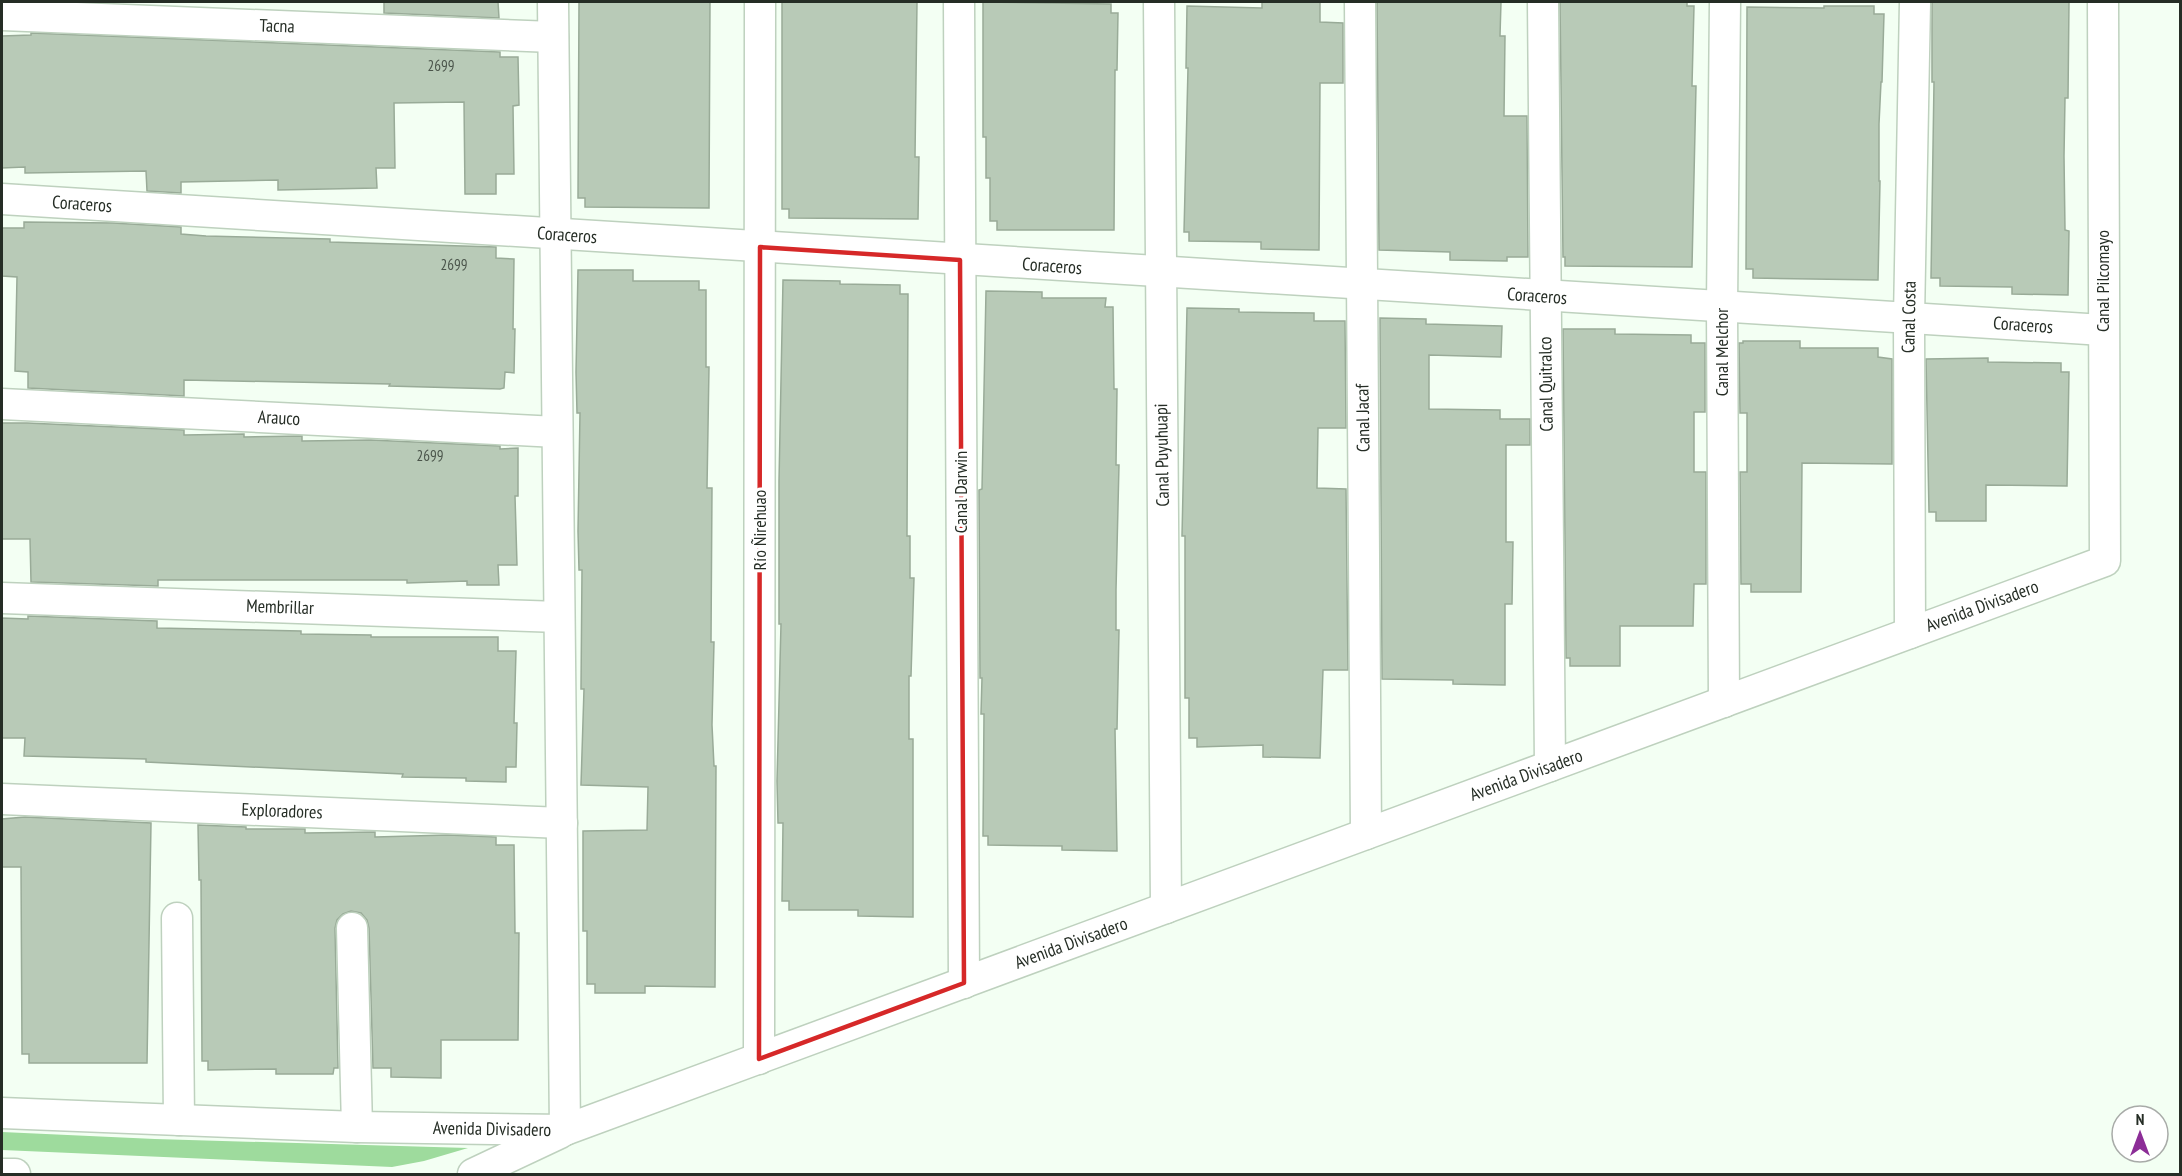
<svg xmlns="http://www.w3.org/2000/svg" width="2182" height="1176" font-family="'PT Sans Narrow',sans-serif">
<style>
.green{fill:#9edb9d}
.building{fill:#b8cab7;stroke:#99ab98;stroke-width:1.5}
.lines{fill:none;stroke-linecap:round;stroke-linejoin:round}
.minor-casing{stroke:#bed1be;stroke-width:33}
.minor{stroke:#fff;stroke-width:30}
.marked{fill:none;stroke:#d62828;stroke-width:4.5;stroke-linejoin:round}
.labels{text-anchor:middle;stroke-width:6;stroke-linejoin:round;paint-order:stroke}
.number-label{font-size:15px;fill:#4a544a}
.street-label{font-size:18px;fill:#252d25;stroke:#fff}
</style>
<rect width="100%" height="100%" fill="#f3fff3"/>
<polygon class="green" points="2,1132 155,1139 468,1148 424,1161 392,1167 2,1150"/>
<g class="building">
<polygon points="384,2 498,2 499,18 384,13"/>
<polygon points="579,2 710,2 709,208 585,207 585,198 578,198"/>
<polygon points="782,2 917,2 915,157 919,157 918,219 789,218 789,209 782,209"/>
<polygon points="983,2 1111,4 1111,13 1118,13 1117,70 1115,70 1114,230 997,230 997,221 990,221 990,178 986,178 986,137 983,137"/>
<polygon points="1262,2 1320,2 1320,22 1343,23 1343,83 1320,83 1319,250 1261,249 1261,242 1189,241 1189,232 1184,232 1188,68 1186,68 1187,6 1262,8"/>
<polygon points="1377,2 1501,2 1500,36 1505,36 1504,116 1527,116 1528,257 1507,257 1507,261 1450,260 1450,252 1379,250"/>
<polygon points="1560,2 1687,2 1687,6 1694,6 1692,86 1696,86 1692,267 1565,266 1565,257 1563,257"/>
<polygon points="1932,2 2069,2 2068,98 2065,98 2064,156 2065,230 2069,231 2068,295 2012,294 2012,287 1940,286 1940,278 1931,278 1934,82 1932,82"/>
<polygon points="1824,6 1874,6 1874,14 1884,14 1882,82 1881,82 1879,124 1879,181 1880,181 1878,280 1753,278 1753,269 1746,269 1747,7 1824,8"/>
<polygon points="31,33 500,52 500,57 518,57 519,105 513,106 514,174 496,174 496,194 465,194 464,102 394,103 395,168 376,168 377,188 278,190 278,180 181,182 181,193 147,191 146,171 25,173 25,167 2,168 2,36 31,35"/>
<polygon points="24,222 113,223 181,227 181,234 206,236 330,239 330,242 496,247 496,258 514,259 513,329 515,329 514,373 505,372 504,388 500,389 389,386 390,384 184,380 184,396 28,388 28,372 15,371 17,277 2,276 2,228 24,228"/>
<polygon points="578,270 633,270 633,281 699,281 699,290 706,290 706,367 709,367 707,488 712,488 711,642 714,642 712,725 714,766 716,766 715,987 645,986 645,993 595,993 595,984 587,984 587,931 583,931 583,831 647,830 648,787 581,785 584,689 581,689 582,570 579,570 578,531 580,413 577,413 576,372"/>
<polygon points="783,280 840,281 840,284 900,285 900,294 908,294 907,536 910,536 910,578 914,578 911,676 909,676 909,739 913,739 913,917 858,916 858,910 789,910 789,901 782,901 783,823 778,823 777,781 781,624 779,624 779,481"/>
<polygon points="986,291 1042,292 1042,298 1106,298 1105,307 1113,307 1114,389 1117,389 1116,465 1119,465 1116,590 1116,630 1119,630 1117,729 1115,729 1117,851 1062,850 1062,846 988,845 988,836 983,836 984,714 981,714 982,678 980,678 979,490 982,489"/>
<polygon points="1187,308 1239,309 1239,312 1314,313 1314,321 1345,321 1346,428 1318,428 1317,488 1346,489 1348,670 1323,670 1320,758 1263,757 1263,745 1197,747 1197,738 1189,738 1189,698 1185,698 1185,536 1182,536"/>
<polygon points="1380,318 1426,319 1426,324 1502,326 1501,357 1429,355 1429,409 1500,410 1500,419 1530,419 1530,445 1506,445 1506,542 1513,542 1512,604 1505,604 1505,685 1453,684 1453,680 1382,679"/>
<polygon points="1563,329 1615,329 1615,334 1691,335 1691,343 1705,343 1705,412 1694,412 1694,472 1706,472 1706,584 1694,584 1693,626 1620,626 1620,666 1570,666 1570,658 1566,658"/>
<polygon points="1743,341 1800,341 1800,348 1878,348 1878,357 1892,359 1892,464 1802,463 1801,592 1751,592 1751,584 1741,584 1740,472 1747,472 1747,413 1740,413 1739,343 1743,343"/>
<polygon points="1988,358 1988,362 2061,363 2061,372 2069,372 2067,486 1986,485 1986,521 1936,521 1936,512 1929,512 1926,359"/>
<polygon points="2,423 27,423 184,430 184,435 244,434 244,437 302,436 302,441 371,440 500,446 500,449 518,448 518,496 515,496 517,565 498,565 499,585 467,585 467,581 407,583 407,580 158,580 158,586 31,582 30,539 2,539"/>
<polygon points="28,616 157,621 157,628 301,631 301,634 371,635 371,637 498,637 498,651 516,651 514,723 517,723 516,767 506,767 506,782 466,781 466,778 402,777 403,774 146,762 146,759 24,756 25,738 2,738 2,618 28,619"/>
<polygon points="25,817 151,823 147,1063 29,1063 29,1054 22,1054 21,867 2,867 2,819"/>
<polygon points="198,825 246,827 246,829 305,829 305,833 375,832 375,837 448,835 496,837 496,845 514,845 515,933 519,933 518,1040 441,1040 441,1078 391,1077 391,1068 373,1068 369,928 367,920 361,913 351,911 343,914 337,920 335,928 338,1068 334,1068 333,1074 276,1074 276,1069 208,1070 208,1061 202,1061 201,880 199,880"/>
</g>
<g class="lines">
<g class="minor-casing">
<g id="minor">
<polyline points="553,2 565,1130"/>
<polyline points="959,2 964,983"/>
<polyline points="1159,2 1166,908"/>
<polyline points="1360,2 1366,834"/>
<polyline points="1543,2 1550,766"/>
<polyline points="2,15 553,37"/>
<polyline points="2,199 2103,330"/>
<polyline points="2,404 557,432"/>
<polyline points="2,598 559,617"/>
<polyline points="1910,633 1909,318 1915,2"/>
<polyline points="1724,702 1722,306 1725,2"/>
<polyline points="2,799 562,823"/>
<polyline points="177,918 179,1120"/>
<polyline points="352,928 357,1127"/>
<polyline points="759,1059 760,2"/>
<polyline points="2,1113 357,1127 565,1130 2105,561 2103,2"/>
<polyline points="2,1174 15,1174"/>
<polyline points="473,1174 560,1133"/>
</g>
</g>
<use href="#minor" class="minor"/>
</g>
<path class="marked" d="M760,247L960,260L964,983L759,1059Z"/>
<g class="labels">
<g class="number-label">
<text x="441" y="71">2699</text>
<text x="454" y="270">2699</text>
<text x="430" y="461">2699</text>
</g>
<g class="street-label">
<text transform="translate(277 26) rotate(2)" y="6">Tacna</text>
<text transform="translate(82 204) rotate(4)" y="6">Coraceros</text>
<text transform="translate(567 235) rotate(4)" y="6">Coraceros</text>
<text transform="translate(1052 266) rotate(4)" y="6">Coraceros</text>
<text transform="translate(2103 281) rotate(-90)" y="6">Canal Pilcomayo</text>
<text transform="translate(1537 296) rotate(4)" y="6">Coraceros</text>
<text transform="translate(1909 317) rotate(-89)" y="6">Canal Costa</text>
<text transform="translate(2023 325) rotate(4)" y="6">Coraceros</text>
<text transform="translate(1722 352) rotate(-90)" y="6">Canal Melchor</text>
<text transform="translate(1546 384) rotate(-91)" y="6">Canal Quitralco</text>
<text transform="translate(279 418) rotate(3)" y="6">Arauco</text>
<text transform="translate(1363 418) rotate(-91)" y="6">Canal Jacaf</text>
<text transform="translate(1162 455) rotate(-91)" y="6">Canal Puyuhuapi</text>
<text transform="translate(961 492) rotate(-90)" y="6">Canal Darwin</text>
<text transform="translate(760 530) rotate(-90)" y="6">Río Ñirehuao</text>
<text transform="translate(1982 606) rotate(-20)" y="6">Avenida Divisadero</text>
<text transform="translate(280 607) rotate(2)" y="6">Membrillar</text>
<text transform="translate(1526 775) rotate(-20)" y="6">Avenida Divisadero</text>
<text transform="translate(282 811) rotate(2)" y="6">Exploradores</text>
<text transform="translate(1071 943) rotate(-20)" y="6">Avenida Divisadero</text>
<text transform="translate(492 1129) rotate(1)" y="6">Avenida Divisadero</text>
</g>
</g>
<rect width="2182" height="1176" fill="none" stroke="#252d25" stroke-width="6"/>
<g transform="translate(2140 1134)"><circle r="28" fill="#ffffff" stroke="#a8aba8" stroke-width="1.5"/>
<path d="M0-4.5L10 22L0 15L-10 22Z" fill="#8c2d97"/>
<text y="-9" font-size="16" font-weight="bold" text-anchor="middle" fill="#252d25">N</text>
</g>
</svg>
